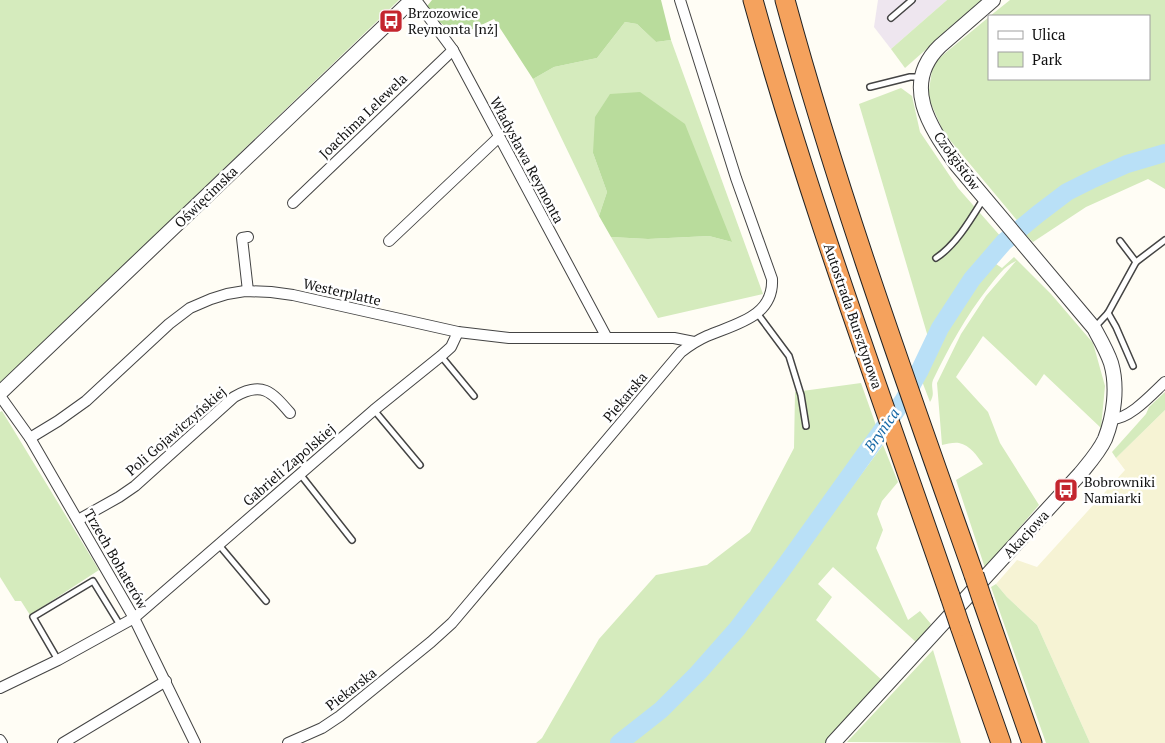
<svg xmlns="http://www.w3.org/2000/svg" width="1165" height="743" font-family="'PT Serif',serif">
<style>
.industrial{fill:#eee6ef}
.farmland{fill:#f6f3d4}
.green{fill:#d5ebbd}
.forest{fill:#b9dc9c}
.lines{fill:none;stroke-linecap:round;stroke-linejoin:round}
.river{stroke:#b9e0f7;stroke-width:18}
.service-casing{stroke:#444;stroke-width:8}
.minor-casing{stroke:#444;stroke-width:12}
.tertiary-casing{stroke:#444;stroke-width:16}
.motorway-casing{stroke:#222;stroke-width:21}
.service{stroke:#fff;stroke-width:5}
.minor{stroke:#fff;stroke-width:10}
.tertiary{stroke:#fff;stroke-width:14}
.motorway{stroke:#f5a25d;stroke-width:19}
.motorway-bridge-casing{stroke:#222;stroke-width:21;stroke-linecap:butt}
.motorway-bridge{stroke:#f5a25d;stroke-width:19}
.labels{text-anchor:middle;stroke-width:5;stroke-linejoin:round;paint-order:stroke}
.poi-label{font-size:14px;fill:#111;stroke:#fff;text-anchor:start}
.street-label{font-size:14px;fill:#111;stroke:#fff}
.water-label{font-size:15px;font-style:italic;fill:#1768a6;stroke:#fff}
</style>
<rect width="100%" height="100%" fill="#fffdf5"/>
<polygon class="industrial" points="878,0 947,0 891,49 874,27"/>
<polygon class="farmland" points="1165,410 1165,743 1090,743 1037,625 1007,597 996,584 1017,560 1037,567 1125,470 1116,458"/>
<g class="green">
<polygon points="0,0 399,0 188,203 56,334 0,383"/>
<polygon points="947,0 982,0 905,68 891,49"/>
<polygon points="1010,0 1165,0 1165,148 1110,166 1065,189 1020,224 944,133 928,97 932,70 938,59 989,17 989,79 1149,79 1149,16 990,16"/>
<polygon points="625,22 637,24 656,42 671,40 763,294 658,318 611,237 648,239 709,236 732,242 593,153 607,192 599,216 533,79 554,67 597,58"/>
<polygon points="901,88 912,96 920,132 958,188 1002,238 979,261 952,298 928,337 859,104"/>
<polygon points="1165,158 1165,189 1148,179 1086,207 1033,242 1024,233 1091,185 1127,169"/>
<path d="M1014,257L1051,294L1093,343L1105,386L1101,428L1044,374L1036,386L983,336L956,377L988,412L1000,443L1039,505L985,568L956,480L983,464C977,456 970,445 959,443C954,442 947,444 942,445L937,383L961,334L986,296L1016,261C1004,266 996,278 988,288C966,316 949,347 933,380C930,388 936,393 930,402L920,376L944,331L969,292L993,262L1002,268Z"/>
<polygon points="861,383 878,431 729,631 676,688 611,743 536,743 542,738 599,639 656,575 707,565 750,532 794,448 795,392"/>
<polygon points="1165,392 1165,410 1116,458 1112,452 1146,414 1149,407"/>
<polygon points="2,411 99,570 30,615 21,601 15,601 0,577 0,412"/>
<polygon points="883,445 898,482 882,501 877,514 883,530 876,548 908,620 920,611 931,624 917,643 833,567 818,584 832,597 816,620 884,682 827,743 625,743 661,713 707,670 743,629 816,535"/>
<polygon points="996,584 1007,597 1037,625 1090,743 1046,743 991,587"/>
<polygon points="933,650 961,743 847,742"/>
</g>
<g class="forest">
<polygon points="432,0 661,0 671,40 656,42 637,24 625,22 597,58 554,67 533,79 494,19 458,36 424,10"/>
<polygon points="640,92 685,124 732,242 709,236 648,239 611,237 599,216 607,192 593,153 595,117 610,94"/>
</g>
<g class="lines">
<polyline class="river" points="619,743 661,710 698,673 737,629 782,570 903,401 919,372 940,328 972,279 1004,242 1038,214 1067,192 1093,179 1127,164 1165,153"/>
<g class="service-casing">
<g id="service">
<polyline points="891,18 912,0"/>
<polyline points="870,87 910,77 920,77"/>
<path d="M936,258C956,245 971,219 984,198"/>
<polyline points="1136,262 1165,240"/>
<polyline points="757,313 789,356 801,395 806,426"/>
<polyline points="1108,313 1116,327 1133,366"/>
<polyline points="1094,328 1108,313 1136,262 1120,241"/>
<polyline points="441,356 474,396"/>
<polyline points="374,410 420,465"/>
<polyline points="300,474 352,540"/>
<polyline points="219,545 266,601"/>
<polyline points="58,660 33,617 93,581 120,625"/>
</g>
</g>
<g class="minor-casing">
<g id="minor">
<polyline points="416,0 453,50 607,338"/>
<polyline points="293,203 453,50"/>
<polyline points="389,241 499,137"/>
<polyline points="248,291 242,238 248,237"/>
<polyline points="0,396 30,438 134,618 195,743"/>
<path d="M1112,419C1130,419 1152,394 1165,382"/>
<polyline points="30,438 58,421 86,401 169,324 190,308 211,299 227,294 245,291 271,292 293,295 458,332 509,338 674,338 694,342"/>
<path d="M78,520L119,497L135,486L234,397C262,381 271,391 290,413"/>
<polyline points="0,688 58,660 134,618 374,410 441,356 451,347 458,332"/>
<polyline points="0,740 2,743"/>
<polyline points="63,743 166,681"/>
<path d="M288,743L322,728L340,716L431,642L452,623L681,352C690,345 698,340 707,336C735,324 774,317 772,279L736,178L680,0"/>
</g>
</g>
<g class="tertiary-casing">
<g id="tertiary">
<polyline points="0,393 412,0"/>
<path d="M833,743L1080,474C1089,463 1099,452 1105,439C1114,416 1118,387 1111,363C1107,351 1100,339 1094,328L956,164C931,128 900,85 940,46L993,0"/>
</g>
</g>
<g class="motorway-casing">
<g id="motorway">
<path d="M753,0C809,202 882,398 950,596"/>
<path d="M785,0C838,195 907,385 974,575"/>
<polyline points="983,602 1032,743"/>
<polyline points="960,626 1001,743"/>
</g>
</g>
<use href="#service" class="service"/>
<use href="#minor" class="minor"/>
<use href="#tertiary" class="tertiary"/>
<use href="#motorway" class="motorway"/>
<g class="motorway-bridge-casing">
<g id="motorway-bridge">
<polyline points="974,575 983,602"/>
<polyline points="950,596 960,626"/>
</g>
</g>
<use href="#motorway-bridge" class="motorway-bridge"/>
</g>
<defs>
<g id="bus-square" transform="scale(1.25)"><rect x="-9" y="-9" width="18" height="18" rx="4" fill="#c4262e" stroke="#fff"/><path d="M-5-6H5V4H4V6H2V4H-2V6H-4V4H-5ZM-3.5-4V0h7V-4ZM-3.5 1.2v1.5H-2V1.2ZM2 1.2v1.5H3.5V1.2Z" fill="#fff"/></g>
</defs>
<g fill-rule="evenodd">
<use href="#bus-square" x="391" y="21"/>
<use href="#bus-square" x="1066" y="490"/>
</g>
<g class="labels">
<g class="poi-label">
<text x="408" y="18">Brzozowice<tspan x="408" dy="16">Reymonta [nż]</tspan></text>
<text x="1084" y="487">Bobrowniki<tspan x="1084" dy="16">Namiarki</tspan></text>
</g>
<g class="street-label">
<text transform="translate(363 116) rotate(-44)" y="5">Joachima Lelewela</text>
<text transform="translate(527 160) rotate(62)" y="5">Władysława Reymonta</text>
<text transform="translate(957 161) rotate(54)" y="5">Czołgistów</text>
<text transform="translate(206 197) rotate(-44)" y="5">Oświęcimska</text>
<text transform="translate(342 292) rotate(13)" y="5">Westerplatte</text>
<text transform="translate(853 316) rotate(71)" y="5">Autostrada Bursztynowa</text>
<text transform="translate(625 397) rotate(-50)" y="5">Piekarska</text>
<text transform="translate(176 431) rotate(-41)" y="5">Poli Gojawiczyńskiej</text>
<text transform="translate(289 465) rotate(-41)" y="5">Gabrieli Zapolskiej</text>
<text transform="translate(1026 534) rotate(-47)" y="5">Akacjowa</text>
<text transform="translate(116 559) rotate(60)" y="5">Trzech Bohaterów</text>
<text transform="translate(351 689) rotate(-38)" y="5">Piekarska</text>
</g>
<g class="water-label">
<text transform="translate(882 430) rotate(-55)" y="5">Brynica</text>
</g>
</g>
<rect x="988" y="15" width="162" height="65" fill="#ffffff" stroke="#a0a0a0"/>
<rect x="998" y="31" width="25" height="8" fill="#ffffff" stroke="#a0a0a0"/>
<text x="1032" y="40" font-size="15" fill="#111111">Ulica</text>
<rect x="998" y="52" width="25" height="15" fill="#d5ebbd" stroke="#a0a0a0"/>
<text x="1032" y="65" font-size="15" fill="#111111">Park</text>
</svg>
